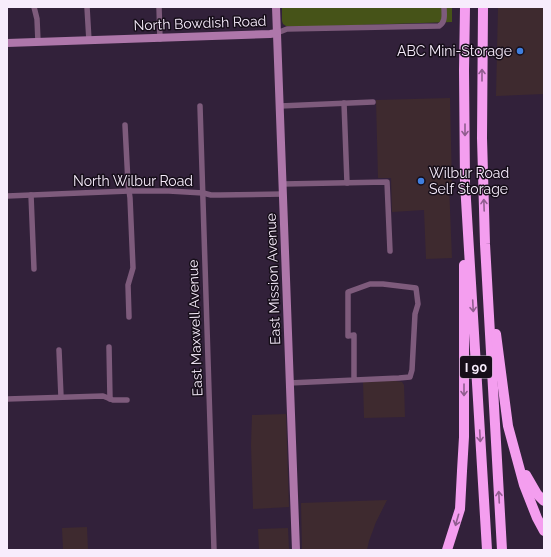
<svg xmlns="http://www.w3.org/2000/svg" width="551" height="557" font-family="Raleway,sans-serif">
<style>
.commercial{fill:#3e2a2f}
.green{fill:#465318}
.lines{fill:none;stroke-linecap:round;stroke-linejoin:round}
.street{stroke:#7e5b7c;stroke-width:5.5}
.secondary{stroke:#ae77aa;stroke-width:8}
.highway{stroke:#f49eef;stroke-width:10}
.oneway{stroke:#905d8f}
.shop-dot{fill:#3f7fe0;stroke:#160e19;stroke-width:1.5}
.labels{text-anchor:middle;stroke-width:3;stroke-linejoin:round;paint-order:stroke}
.shield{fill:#160e19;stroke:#b4a9b8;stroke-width:1}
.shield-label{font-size:13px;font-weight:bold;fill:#f7ecfc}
.street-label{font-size:14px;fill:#f7ecfc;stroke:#160e19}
.poi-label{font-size:14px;fill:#f7ecfc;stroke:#160e19;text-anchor:end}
</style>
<rect width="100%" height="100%" fill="#32213a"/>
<g class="commercial">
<polygon points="498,7 544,7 544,94 496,96"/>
<polygon points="450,98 452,185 449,185 452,258 426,259 424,210 392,212 391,178 378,178 376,100"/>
<polygon points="395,380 396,381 402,382 404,385 405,417 364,418 363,381"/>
<polygon points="286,414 289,507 253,509 251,445 252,415"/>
<polygon points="387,500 376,522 369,541 367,550 302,550 301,503"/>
<polygon points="87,527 88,550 63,550 62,528"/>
<polygon points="288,528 289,550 259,550 258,529"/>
</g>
<polygon class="green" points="282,7 452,7 452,22 297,27 286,26 283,24 282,21"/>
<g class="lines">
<g class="street">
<polyline points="34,7 37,19 38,42"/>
<polyline points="87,7 89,41"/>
<polyline points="159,7 160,39"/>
<path d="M277,33L287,29L439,26C446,22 444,14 444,7"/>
<polyline points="344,103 347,183"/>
<polyline points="200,106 214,550"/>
<polyline points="280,106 373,102"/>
<polyline points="125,125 128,183 130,198 133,268 128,285 129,317"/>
<polyline points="283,184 387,182 390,251"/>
<polyline points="31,195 34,269"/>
<polyline points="7,196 129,191 169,191 203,193 211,195 220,195 283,194"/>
<polyline points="109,347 110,399"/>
<polyline points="59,350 61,397"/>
<polyline points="289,383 399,378 410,377 412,370 415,314 418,304 416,288 383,284 370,284 348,292 348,336 354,335 354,380"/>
<polyline points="7,399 103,396 113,400 127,400"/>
</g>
<g class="secondary">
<polyline points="276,7 296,550"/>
<polyline points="7,43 270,34 277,33"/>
</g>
<g class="highway">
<polyline points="465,7 464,70 465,183 487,550"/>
<polyline points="483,7 482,138 485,244 502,550"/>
<polyline points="496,334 508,426 524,485 537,518 544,531"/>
<polyline points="526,475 537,494 544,501"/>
<polyline points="447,550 460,509 462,471 464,437 464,265"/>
</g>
</g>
<defs><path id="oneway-shaft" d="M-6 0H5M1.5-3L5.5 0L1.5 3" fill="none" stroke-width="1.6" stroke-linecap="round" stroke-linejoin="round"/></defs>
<g class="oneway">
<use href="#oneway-shaft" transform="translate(482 75) rotate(-90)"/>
<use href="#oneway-shaft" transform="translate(465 130) rotate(90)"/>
<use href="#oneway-shaft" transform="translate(484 205) rotate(-92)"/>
<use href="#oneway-shaft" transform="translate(473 306) rotate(87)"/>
<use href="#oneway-shaft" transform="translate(464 390) rotate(90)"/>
<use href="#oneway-shaft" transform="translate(480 436) rotate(87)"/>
<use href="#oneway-shaft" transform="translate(499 497) rotate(-93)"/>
<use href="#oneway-shaft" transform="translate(457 520) rotate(106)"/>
</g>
<g class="shop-dot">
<circle cx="520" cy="51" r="4"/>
<circle cx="421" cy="181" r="4"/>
</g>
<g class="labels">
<rect class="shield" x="460" y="356" width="32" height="22" rx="3"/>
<g class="shield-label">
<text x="476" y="372">I 90</text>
</g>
<g class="street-label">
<text transform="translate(200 23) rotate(-2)" y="5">North Bowdish Road</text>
<text x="133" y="186">North Wilbur Road</text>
<text transform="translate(273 279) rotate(-92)" y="5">East Mission Avenue</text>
<text transform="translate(195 328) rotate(-92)" y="5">East Maxwell Avenue</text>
</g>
<g class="poi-label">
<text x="512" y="56">ABC Mini-Storage</text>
<text x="429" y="178" text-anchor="start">Wilbur Road<tspan x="429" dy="16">Self Storage</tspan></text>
</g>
</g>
<rect width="551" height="557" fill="none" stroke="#f7ecfc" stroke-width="16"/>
</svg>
